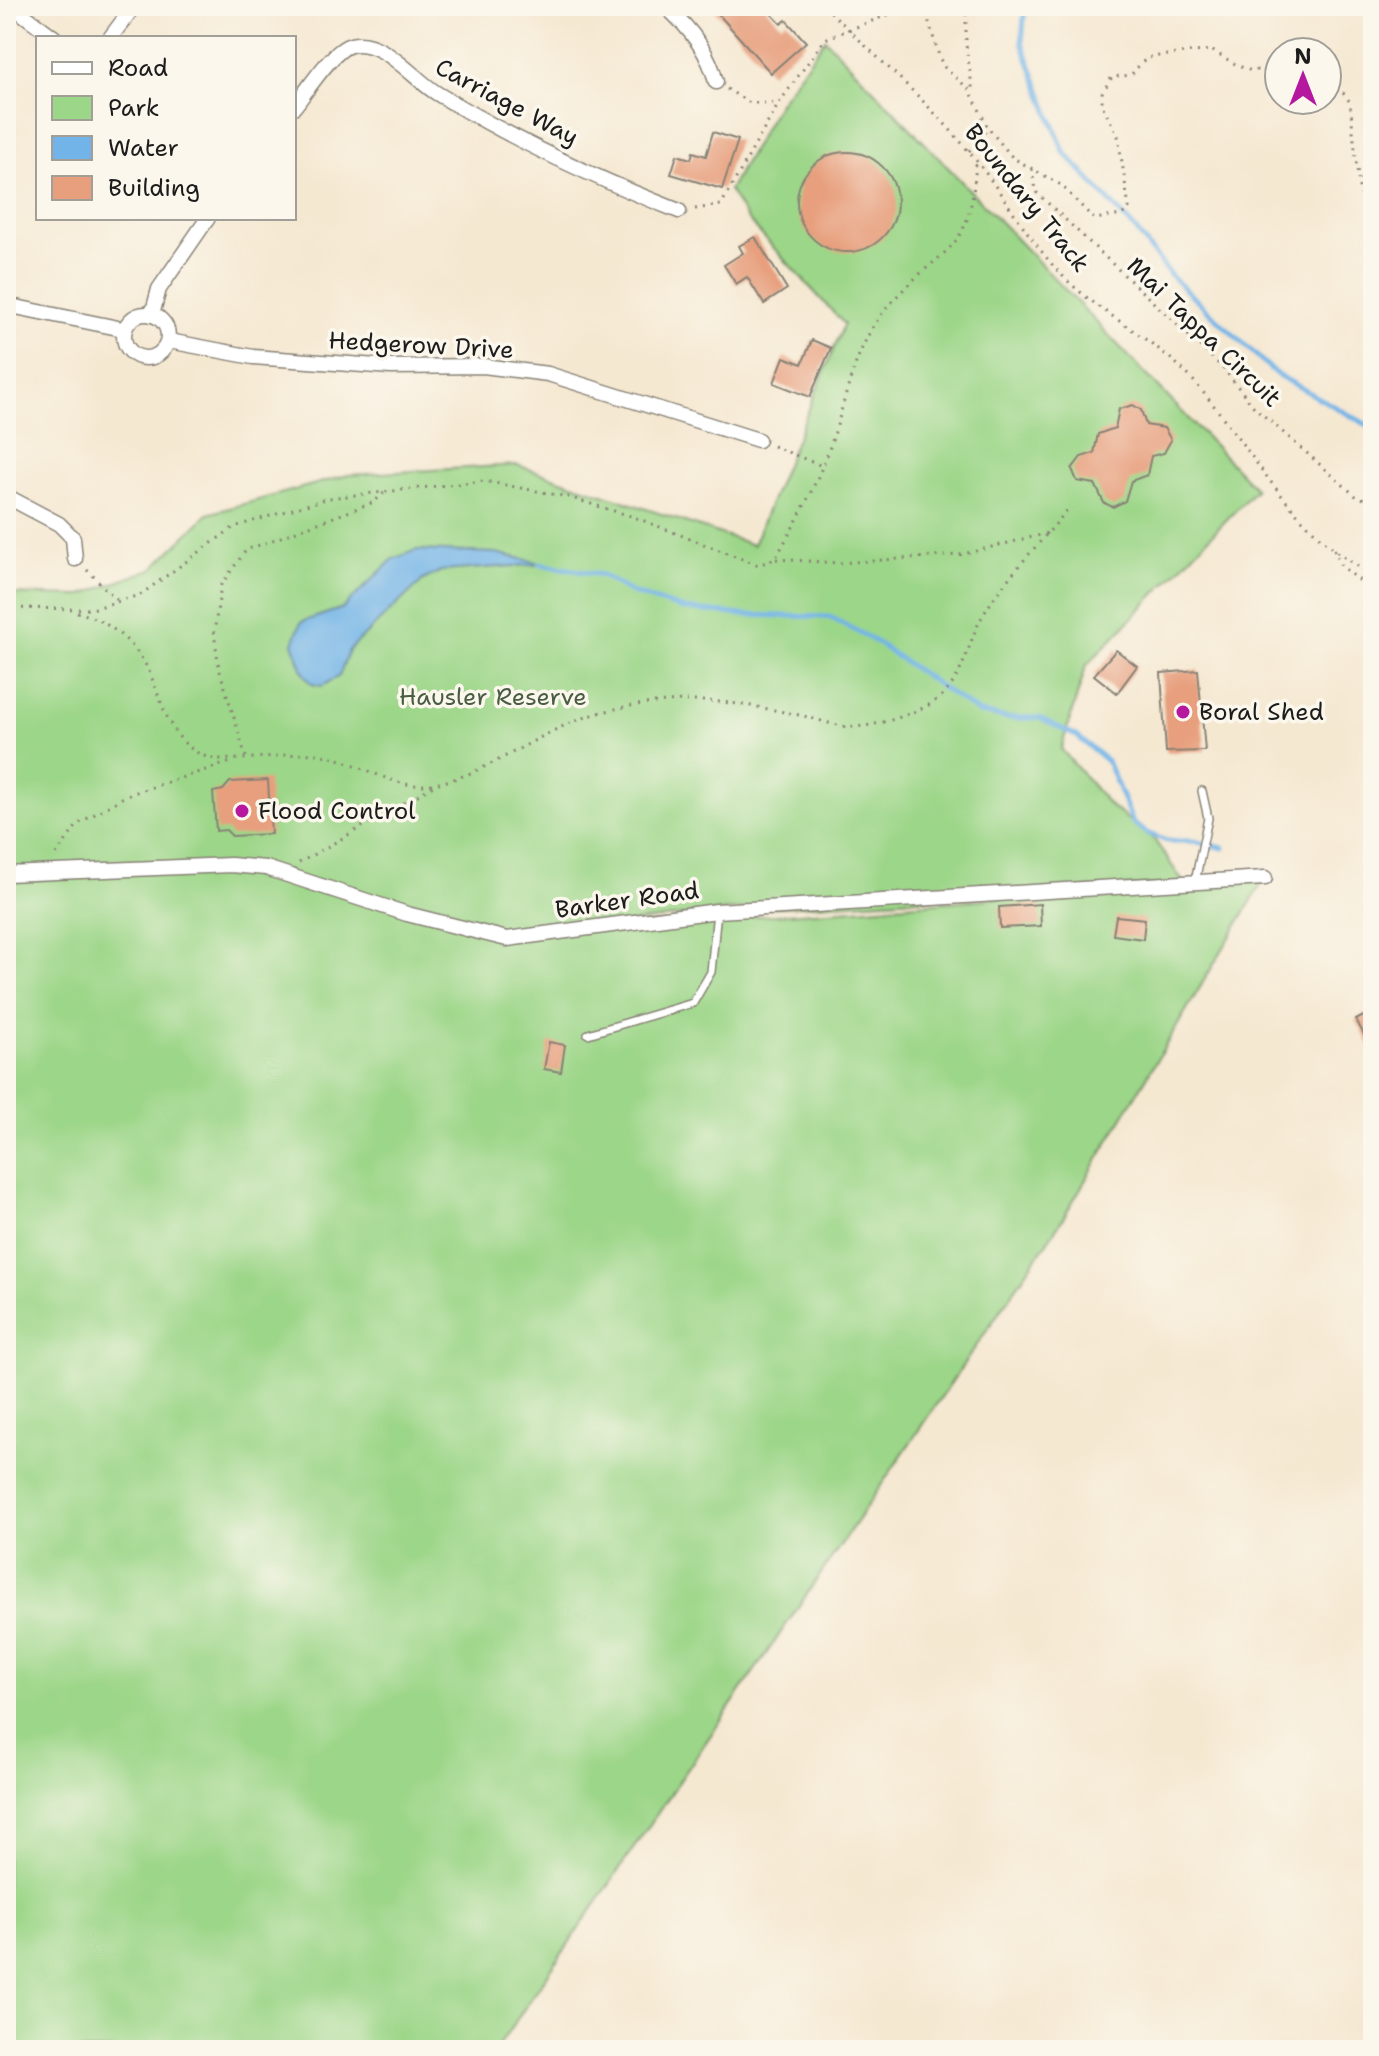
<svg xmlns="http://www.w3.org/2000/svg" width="1379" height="2056" font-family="'Shantell Sans',sans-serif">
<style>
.green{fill:#9cd688;stroke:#5c7952;stroke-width:2}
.water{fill:#72b4e7;stroke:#476882;stroke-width:2}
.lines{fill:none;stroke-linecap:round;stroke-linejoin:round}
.stream{stroke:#72b4e7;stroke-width:5}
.building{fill:#e79f7d}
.lane-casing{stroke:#888276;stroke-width:10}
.street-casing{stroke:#888276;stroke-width:17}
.path{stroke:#888276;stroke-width:3;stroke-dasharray:2 6;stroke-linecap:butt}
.lane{stroke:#fff;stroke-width:7}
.street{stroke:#fff;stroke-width:14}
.poi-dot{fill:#b5179e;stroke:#fbf7ec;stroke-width:3}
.labels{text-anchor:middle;stroke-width:7;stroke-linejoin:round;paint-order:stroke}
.street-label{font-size:24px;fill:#1c1c1c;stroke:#fbf7ec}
.park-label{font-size:24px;fill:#495d42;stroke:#fbf7ec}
.poi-label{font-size:24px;fill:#1c1c1c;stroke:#fbf7ec;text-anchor:start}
</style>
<rect width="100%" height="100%" fill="#fbf7ec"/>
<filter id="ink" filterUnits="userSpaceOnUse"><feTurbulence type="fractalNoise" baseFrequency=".0125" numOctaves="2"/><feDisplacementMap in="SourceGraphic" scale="16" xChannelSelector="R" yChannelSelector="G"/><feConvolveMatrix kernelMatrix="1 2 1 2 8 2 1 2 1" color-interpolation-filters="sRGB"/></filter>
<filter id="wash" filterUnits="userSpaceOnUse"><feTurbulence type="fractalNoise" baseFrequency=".006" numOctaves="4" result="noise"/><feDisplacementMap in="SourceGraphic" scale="32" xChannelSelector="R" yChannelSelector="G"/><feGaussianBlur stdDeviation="1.8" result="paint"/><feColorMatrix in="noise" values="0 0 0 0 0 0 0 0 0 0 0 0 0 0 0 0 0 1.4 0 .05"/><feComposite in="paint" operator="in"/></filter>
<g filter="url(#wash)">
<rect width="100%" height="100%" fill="#f5e8d1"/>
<polygon class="green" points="825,39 1256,489 1086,666 1061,749 1110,806 1153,838 1184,883 717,911 586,929 1265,878 1060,1223 496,2050 6,2050 6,882 169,870 6,870 6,594 80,596 152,569 208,514 348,475 517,465 753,545 844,324 747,219 729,190 779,103"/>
<polygon class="water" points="417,550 496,553 544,564 441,571 423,580 349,650 339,676 322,686 312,684 304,674 293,643 301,622 343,608 393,559"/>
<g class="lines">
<g class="stream">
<polyline points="1025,6 1022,43 1064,152 1135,229 1172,277 1276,374 1373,428"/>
<polyline points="539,564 602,575 632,593 684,609 742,615 830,617 873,640 979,713 1007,718 1039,718 1077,736 1107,761 1133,823 1147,833 1167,841 1193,841 1224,848"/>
</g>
</g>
<g id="blocks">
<g class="building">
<polygon points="711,6 764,6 781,24 786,20 806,42 771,73"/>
<polygon points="713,132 738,140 722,189 671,174 677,155 691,159 693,152 706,156"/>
<circle cx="847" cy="202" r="50"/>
<polygon points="755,237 787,289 764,304 747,277 736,284 724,265 743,253 739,246"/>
<polygon points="812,340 831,348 810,397 774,383 784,357 802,364"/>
<polygon points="1133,405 1141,410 1146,425 1164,428 1171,440 1164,453 1151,456 1147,475 1131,481 1125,501 1113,507 1104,503 1095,484 1077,481 1072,469 1081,457 1094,453 1098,434 1115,428 1119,409"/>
<polygon points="1116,650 1137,666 1117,693 1094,675"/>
<polygon points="1198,670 1205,751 1166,752 1161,673"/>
<polygon points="268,780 271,834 232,836 226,830 216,831 213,792 223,790 230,782"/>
<polygon points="1040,904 1041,926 1000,928 999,907"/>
<polygon points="1116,916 1145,919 1143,939 1113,935"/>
<polygon points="1373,1011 1373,1051 1356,1020"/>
<polygon points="549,1042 565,1045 561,1072 544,1069"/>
</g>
</g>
</g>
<g filter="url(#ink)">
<use href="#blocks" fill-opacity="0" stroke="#888276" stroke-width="2"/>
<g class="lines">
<g class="lane-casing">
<g id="lane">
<polyline points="1195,882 1208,818 1202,791"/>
<polyline points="588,1034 693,1003 711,972 717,911"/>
</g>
</g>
<g class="street-casing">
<g id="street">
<polyline points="12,6 55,38"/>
<path d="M665,6C688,26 709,52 716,82"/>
<polyline points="110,38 134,6"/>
<path d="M294,107C306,92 333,49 351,45C382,37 414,80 438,94C514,140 597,179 679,211"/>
<polyline points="6,305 123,329"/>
<circle cx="146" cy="336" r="22"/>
<polyline points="152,315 159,289 208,218"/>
<polyline points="169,341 253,357 391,367 483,366 548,374 758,440"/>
<polyline points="6,496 59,524 73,538 75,559"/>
<polyline points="6,874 231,865 266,868 407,914 507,939 717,911 1265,878"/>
</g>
</g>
<g class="path">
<path d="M825,6C873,55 927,100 970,153C1001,190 1025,234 1057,270C1098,315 1158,338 1197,385C1252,449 1295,535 1373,575"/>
<polyline points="924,6 940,59 945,68 970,90 988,128 1013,158 1061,185 1094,219 1122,215 1129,208 1118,136 1102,105 1102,93 1112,77 1131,75 1142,62 1151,57 1211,50 1237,65 1251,71 1263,69 1279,79"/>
<polyline points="966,6 966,45 973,93"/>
<polyline points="727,89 750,103 779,103"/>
<polyline points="1327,92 1343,93 1350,102 1359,187 1373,236"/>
<polyline points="1290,100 1296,105 1314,100"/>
<polyline points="969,151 988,128"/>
<polyline points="1032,169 1035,191 1222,367 1254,407 1357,497 1373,501"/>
<polyline points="695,209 721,205 779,103 825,39 911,6"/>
<polyline points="773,446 822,466"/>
<polyline points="1334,549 1341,566 1373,591"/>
<polyline points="776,559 838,563 959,555 1049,533"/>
<polyline points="87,570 118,601"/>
<path d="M6,608L92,609L140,595L234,527L329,498L484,481L568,497L634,517L758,565L775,559C799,518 821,476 835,432C849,386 857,341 890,304C946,240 971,259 976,160"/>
<path d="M77,612C108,620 138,644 151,676C163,705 170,740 202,755C224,766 286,752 315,754C355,758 389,788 424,785C476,781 525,741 573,722C612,706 655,701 697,701C733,701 769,709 804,716C819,720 836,726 851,727C874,727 912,715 932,703C967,681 965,643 985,612C1008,574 1041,543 1068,509"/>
<polyline points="246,757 219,668 214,633 221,585 246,550 374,502 385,492"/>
<polyline points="56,855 78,824 127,795 231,762"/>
<polyline points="299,863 435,785"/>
</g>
<use href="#lane" class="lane"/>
<use href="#street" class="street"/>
</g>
</g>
<g class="poi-dot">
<circle cx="1183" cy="712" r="8"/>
<circle cx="242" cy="811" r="8"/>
</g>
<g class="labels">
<g class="street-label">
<text transform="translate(507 102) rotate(28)" y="8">Carriage Way</text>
<text transform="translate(1027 198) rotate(51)" y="8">Boundary Track</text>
<text transform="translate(1204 332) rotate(44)" y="8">Mai Tappa Circuit</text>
<text transform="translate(421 345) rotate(3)" y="8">Hedgerow Drive</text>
<text transform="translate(627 900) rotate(-8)" y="8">Barker Road</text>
</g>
<g class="park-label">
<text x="493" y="705">Hausler Reserve</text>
</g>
<g class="poi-label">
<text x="1199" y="720">Boral Shed</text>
<text x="258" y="819">Flood Control</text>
</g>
</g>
<rect width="1379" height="2056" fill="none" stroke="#fbf7ec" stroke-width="32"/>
<rect x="36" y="36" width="260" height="184" fill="#fbf7ec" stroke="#a29f99" stroke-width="2"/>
<rect x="52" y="62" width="40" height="12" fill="#ffffff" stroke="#a29f99" stroke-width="2"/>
<text x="108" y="76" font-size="24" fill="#1c1c1c">Road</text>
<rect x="52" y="96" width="40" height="24" fill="#9cd688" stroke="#a29f99" stroke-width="2"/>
<text x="108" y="116" font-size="24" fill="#1c1c1c">Park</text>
<rect x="52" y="136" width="40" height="24" fill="#72b4e7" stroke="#a29f99" stroke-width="2"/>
<text x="108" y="156" font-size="24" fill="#1c1c1c">Water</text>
<rect x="52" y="176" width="40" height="24" fill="#e79f7d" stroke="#a29f99" stroke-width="2"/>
<text x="108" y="196" font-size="24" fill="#1c1c1c">Building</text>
<g transform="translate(1303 76)"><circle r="38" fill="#fbf7ec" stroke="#a29f99" stroke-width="2"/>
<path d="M0-6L14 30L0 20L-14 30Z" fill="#b5179e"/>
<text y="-12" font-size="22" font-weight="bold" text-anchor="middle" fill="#1c1c1c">N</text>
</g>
</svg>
